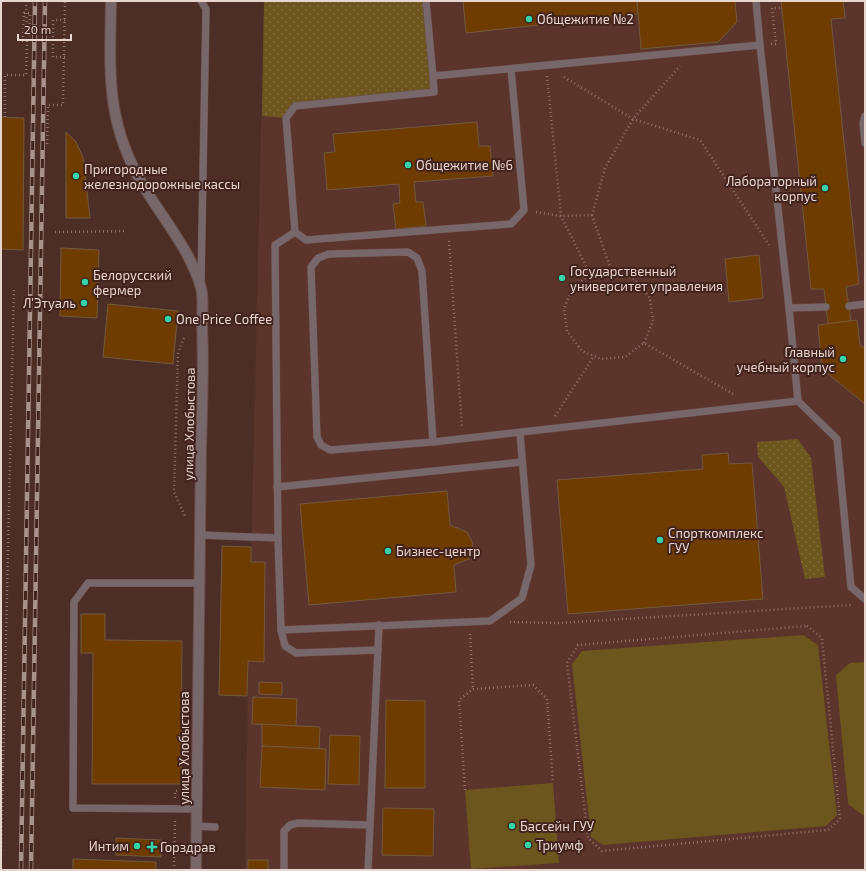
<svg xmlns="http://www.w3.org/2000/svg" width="866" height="871" font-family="'Exo 2',sans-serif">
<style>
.built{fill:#5b342b}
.grass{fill:url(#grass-dots)}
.park{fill:#6c561d}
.building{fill:#6f3c00;stroke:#725842}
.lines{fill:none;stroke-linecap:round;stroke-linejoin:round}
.service-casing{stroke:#694c45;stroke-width:8}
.minor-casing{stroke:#694c45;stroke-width:12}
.path{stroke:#8d736c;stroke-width:2.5;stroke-dasharray:1 3;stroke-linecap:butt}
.service{stroke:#78676a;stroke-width:7}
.minor{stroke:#78676a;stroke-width:10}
.rail-casing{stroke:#aa928c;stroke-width:4.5}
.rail{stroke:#42231d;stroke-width:3;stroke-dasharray:9;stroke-linecap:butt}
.poi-dot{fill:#34d4a8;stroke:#42231d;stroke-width:1.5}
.labels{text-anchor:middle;stroke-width:4;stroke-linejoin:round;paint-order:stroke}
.poi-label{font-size:13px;fill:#e9d5d0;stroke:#42231d;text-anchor:start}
.street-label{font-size:13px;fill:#e9d5d0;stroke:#42231d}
</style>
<defs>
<pattern id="grass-dots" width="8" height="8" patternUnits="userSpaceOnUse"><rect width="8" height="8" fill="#6c561d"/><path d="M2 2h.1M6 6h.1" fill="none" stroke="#816d3d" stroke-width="1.8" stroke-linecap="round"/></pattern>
</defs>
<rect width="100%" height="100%" fill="#4d2e26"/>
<polygon class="built" points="264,1 865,1 865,870 245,870 248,661 264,661 265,563 251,562"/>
<g class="grass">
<polygon points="264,1 426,1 434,92 295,106 286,118 262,116"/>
<polygon points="798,439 811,458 825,577 805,579 784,487 758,457 757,442"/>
</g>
<g class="park">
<polygon points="803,635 818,645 837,815 826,826 603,845 591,837 572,664 582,651"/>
<polygon points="865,662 865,815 863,815 848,804 836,675 850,663"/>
<polygon points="553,783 559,863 471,869 465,790"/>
</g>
<g class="building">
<polygon points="463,1 637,1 638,14 466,33"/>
<polygon points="637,1 735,1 737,22 718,42 641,49"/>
<polygon points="781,1 843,1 845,18 831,19 859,284 846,287 851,321 828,324 824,289 811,289"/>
<polygon points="1,117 24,118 23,250 1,249"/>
<polygon points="477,122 479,146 490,146 493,176 414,182 416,202 423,202 426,226 396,229 393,204 400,203 399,184 327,190 324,153 335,152 333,134"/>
<polygon points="66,132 76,142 83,157 90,218 66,218"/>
<polygon points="61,248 99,250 97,318 60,316"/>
<polygon points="759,255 763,298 729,302 725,259"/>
<polygon points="108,304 178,311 173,364 103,357"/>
<polygon points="857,320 860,345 865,349 865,404 822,369 818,325"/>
<polygon points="728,453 729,464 752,463 763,599 568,614 557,480 703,469 702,455"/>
<polygon points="447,491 450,525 467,532 473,544 469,559 454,565 456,592 309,605 300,504"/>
<polygon points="222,546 251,547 251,562 265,562 264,662 248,661 247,696 219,695"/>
<polygon points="81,614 105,614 105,640 182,641 181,784 92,784 93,653 81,653"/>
<polygon points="259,682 282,683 282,695 259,694"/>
<polygon points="253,697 297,699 296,726 252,724"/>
<polygon points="386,700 425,701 425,788 385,788"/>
<polygon points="262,724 320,727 319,749 262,746"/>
<polygon points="330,735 360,736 359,785 328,784"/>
<polygon points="262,746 326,749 325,790 260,787"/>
<polygon points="383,808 434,809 433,856 382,855"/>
<polygon points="116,838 161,840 161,857 116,855"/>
<polygon points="73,859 156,862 156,870 73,870"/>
<rect x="248" y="860" width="20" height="10"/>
</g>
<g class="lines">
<g class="service-casing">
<g id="service">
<polyline points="201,1 206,9 201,283"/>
<polyline points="426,1 433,76 760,45 789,308"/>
<polyline points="756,1 760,45"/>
<polyline points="433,76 434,92 295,106 286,118 295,232 306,240 511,224 524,210 511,69"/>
<polyline points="865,116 863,123 865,143"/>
<polyline points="295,232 275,245 278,538 281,630 490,621 522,598 531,565 520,433"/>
<polygon points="408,252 417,258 422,271 433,442 330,450 321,445 317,437 311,267 318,258 329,254"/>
<polyline points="849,306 865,304"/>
<polyline points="798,401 837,439 851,587 865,599"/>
<polyline points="433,442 798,401 789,308 826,307"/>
<polyline points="277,487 522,462"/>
<polyline points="200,535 278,538"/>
<polyline points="281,630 285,646 296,653 378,650"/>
<polyline points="196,809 73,808 74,602 88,583 198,583"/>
<polyline points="196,826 215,827"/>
<polyline points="284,870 284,831 290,825 298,823 370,825"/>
<polyline points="368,870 379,625"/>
</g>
</g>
<g class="minor-casing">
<path id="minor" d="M111,1C110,73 105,122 144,187C163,219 191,251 201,288C204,299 202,313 202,324C204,366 202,408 201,449C200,590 197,730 196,870"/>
</g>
<g class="path">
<polyline points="26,1 27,35"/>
<polygon points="24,13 30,13 29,41 23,41"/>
<polyline points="771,44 776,44 772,8 781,8"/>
<polyline points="65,57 53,57 53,20 65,20"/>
<polyline points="547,76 561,216 590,274"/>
<polyline points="564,77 633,119 700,140 769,245"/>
<polyline points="5,117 5,75 26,75 27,41"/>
<polyline points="47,144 48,105 63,105 65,1"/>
<polyline points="536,212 561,216 592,215 605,168 633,119 680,66"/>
<polyline points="592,215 611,270"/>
<polyline points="55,232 126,231"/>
<polyline points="449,241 462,428"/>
<polyline points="184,338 178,353 174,492 186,518"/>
<polyline points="644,343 653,321 650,298 634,279 611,270 590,274 572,289 564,308 567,331 582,351 601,359 625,357 644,343 735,395"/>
<polyline points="555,416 594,356"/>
<polyline points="510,622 558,623 852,605"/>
<polygon points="807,626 822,638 840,819 828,830 602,851 588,838 567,663 578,645"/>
<polyline points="470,634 473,689"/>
<polyline points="465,790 459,700 473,689 533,685 547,699 553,783"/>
<polyline points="175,798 175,791 183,790"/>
<polyline points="1,855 14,288"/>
<polyline points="174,870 175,821"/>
</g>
<use href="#service" class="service"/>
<use href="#minor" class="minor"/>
<g class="rail-casing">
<g id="rail">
<polyline points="21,870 35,1"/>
<polyline points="31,870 45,1"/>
</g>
</g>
<use href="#rail" class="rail"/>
</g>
<g class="poi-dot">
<circle cx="529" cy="19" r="4"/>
<circle cx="408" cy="165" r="4"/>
<circle cx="76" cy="176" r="4"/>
<circle cx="825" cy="188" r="4"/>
<circle cx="562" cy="278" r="4"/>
<circle cx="85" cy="282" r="4"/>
<circle cx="84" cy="303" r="4"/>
<circle cx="168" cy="319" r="4"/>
<circle cx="843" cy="359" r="4"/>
<circle cx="660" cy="540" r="4"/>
<circle cx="388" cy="551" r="4"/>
<circle cx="512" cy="826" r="4"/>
<circle cx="528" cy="845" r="4"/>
<circle cx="137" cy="846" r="4"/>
<path d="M150 841h4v4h4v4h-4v4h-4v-4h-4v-4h4z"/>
</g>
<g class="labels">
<g class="poi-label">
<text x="537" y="24">Общежитие №2</text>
<text x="416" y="170">Общежитие №6</text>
<text x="84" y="174">Пригородные<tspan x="84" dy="15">железнодорожные кассы</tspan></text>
<text x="817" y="186" text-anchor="end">Лабораторный<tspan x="817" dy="15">корпус</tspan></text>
<text x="570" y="276">Государственный<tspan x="570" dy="15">университет управления</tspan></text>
<text x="93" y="280">Белорусский<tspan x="93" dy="15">фермер</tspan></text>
<text x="76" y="308" text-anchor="end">Л'Этуаль</text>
<text x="176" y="324">One Price Coffee</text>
<text x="835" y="357" text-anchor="end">Главный<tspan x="835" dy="15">учебный корпус</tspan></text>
<text x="668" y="538">Спорткомплекс<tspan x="668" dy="15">ГУУ</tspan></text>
<text x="396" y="556">Бизнес-центр</text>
<text x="520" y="831">Бассейн ГУУ</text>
<text x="536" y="850">Триумф</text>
<text x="129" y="851" text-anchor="end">Интим</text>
<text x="160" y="852">Горздрав</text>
</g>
<g class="street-label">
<text transform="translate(189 424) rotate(-89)" y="5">улица Хлобыстова</text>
<text transform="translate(184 748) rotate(-90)" y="5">улица Хлобыстова</text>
</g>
</g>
<rect width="866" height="871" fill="none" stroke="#e9d5d0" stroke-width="4"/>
<path d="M18 34v6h53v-6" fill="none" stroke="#e9d5d0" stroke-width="2"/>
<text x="24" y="34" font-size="12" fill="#e9d5d0" stroke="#42231d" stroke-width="3" paint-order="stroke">20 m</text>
</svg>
